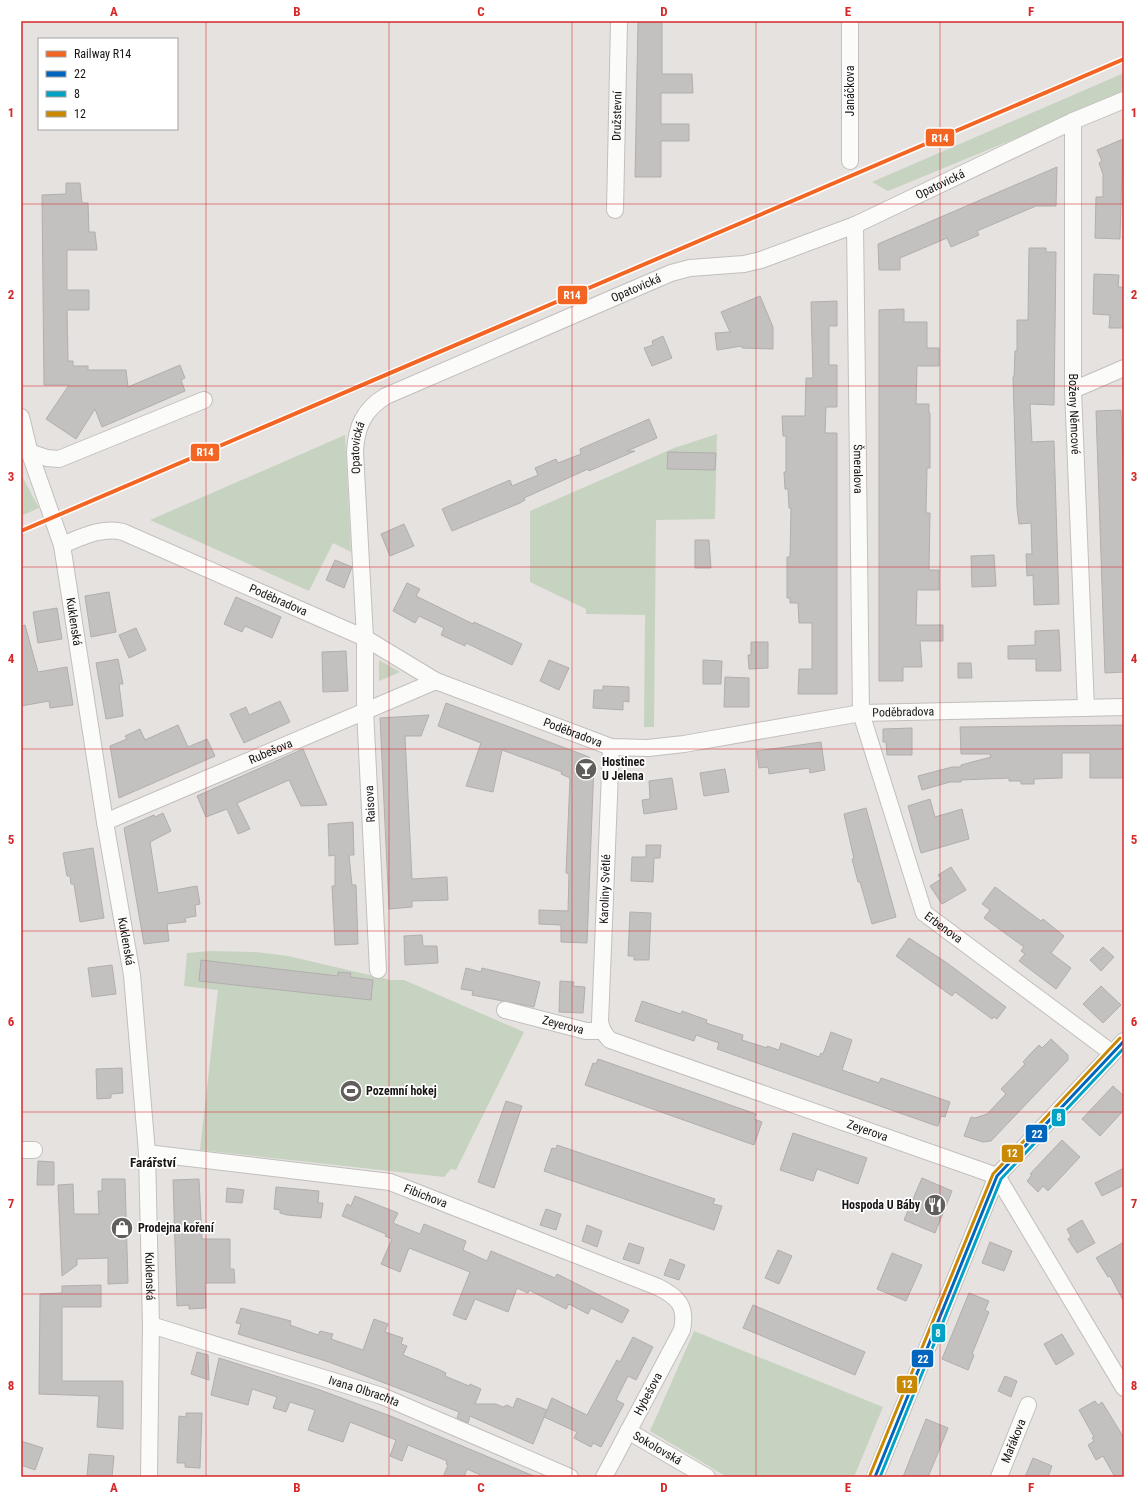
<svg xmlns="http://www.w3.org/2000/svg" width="1145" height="1498" font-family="'Roboto Condensed',sans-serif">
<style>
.green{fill:#c7d3c1}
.building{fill:#c3c0c0;stroke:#b1aead}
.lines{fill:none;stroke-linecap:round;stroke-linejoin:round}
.minor-casing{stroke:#c2bfbd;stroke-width:18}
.minor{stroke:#fbfbfa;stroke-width:16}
.bus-1-casing{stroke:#fff;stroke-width:6}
.bus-2-casing{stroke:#fff;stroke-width:6}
.bus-3-casing{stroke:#fff;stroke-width:6}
.bus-1{stroke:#0065bd;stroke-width:3}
.bus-2{stroke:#01a2c5;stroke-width:3}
.bus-3{stroke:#ca8904;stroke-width:3}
.rail-1-casing{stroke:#fff;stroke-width:7}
.rail-1{stroke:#f26522;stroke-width:4}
.grid{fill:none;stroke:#d62828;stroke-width:1;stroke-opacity:0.55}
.labels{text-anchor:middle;stroke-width:3.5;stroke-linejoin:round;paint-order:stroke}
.street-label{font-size:12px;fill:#181514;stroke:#fff}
.poi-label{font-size:12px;font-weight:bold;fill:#181514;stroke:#fff;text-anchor:start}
.neighbourhood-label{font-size:13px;font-weight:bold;fill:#181514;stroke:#fff}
.line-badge{stroke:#fff;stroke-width:1.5}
.badge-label{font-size:11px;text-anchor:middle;font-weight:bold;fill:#fff}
.neatline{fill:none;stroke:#d62828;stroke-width:1.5}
.grid-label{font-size:13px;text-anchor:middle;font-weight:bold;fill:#d62828}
</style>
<rect width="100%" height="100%" fill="#e6e2e0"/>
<g class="green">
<polygon points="1124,73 1124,94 888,191 872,182"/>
<polygon points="717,434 715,519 656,520 654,727 644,727 645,615 586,614 586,609 530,582 530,511 674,448"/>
<polygon points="345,435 351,552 333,543 309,591 150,520"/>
<polygon points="21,474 39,508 21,516"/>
<polygon points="379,660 400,672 379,681"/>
<polygon points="210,951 256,952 288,956 391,980 404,980 524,1032 456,1170 451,1169 444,1177 200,1150 218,990 184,986 187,953"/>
<polygon points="694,1331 883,1407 854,1477 727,1477 650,1431"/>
</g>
<g class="building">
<polygon points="638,21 662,21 662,74 692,74 693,93 661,93 661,124 689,124 689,141 661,141 661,177 635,177"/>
<polygon points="1123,139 1120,239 1095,238 1096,197 1103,197 1103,174 1099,163 1102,161 1097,150"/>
<polygon points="1057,167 1056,206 1036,206 977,231 979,235 951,247 947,238 900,258 900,270 879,270 878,244"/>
<polygon points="66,183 80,183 82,203 88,203 89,232 95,232 97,250 67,250 67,290 89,290 89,310 67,310 68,361 73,361 73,366 88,366 88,370 126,370 128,387 180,365 185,378 181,380 185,391 102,427 95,409 76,439 46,419 69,385 44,385 42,195 66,194"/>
<polygon points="1029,248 1046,248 1046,252 1056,252 1054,405 1030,404 1032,442 1054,441 1059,604 1034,605 1033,575 1027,576 1026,554 1032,554 1031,523 1019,524 1017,508 1013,377 1014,377 1015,351 1017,351 1017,320 1028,320"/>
<polygon points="1094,274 1119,275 1118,287 1124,287 1124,328 1109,328 1110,315 1093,314"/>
<polygon points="760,296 773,327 773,349 742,348 742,346 717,350 715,333 730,332 721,312"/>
<polygon points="837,301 837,326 829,326 829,365 837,365 837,407 826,407 825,433 837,433 837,694 798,694 799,669 812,669 812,623 799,623 798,603 790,603 790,598 787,598 787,557 790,557 791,508 789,508 788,489 785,489 784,472 786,472 786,436 783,436 782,416 805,416 806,378 813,378 811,302"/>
<polygon points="904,309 904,322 927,322 927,348 939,348 939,366 917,366 916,404 929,404 929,413 930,413 930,468 927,468 926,513 930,513 929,570 939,570 939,590 917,590 916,625 943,625 943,641 920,641 922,667 903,667 903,681 879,681 879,310"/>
<polygon points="663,336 672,358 652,366 644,348 653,345 652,341"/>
<polygon points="1121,410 1124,481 1124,672 1105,673 1096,411"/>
<polygon points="649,419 657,438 627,451 635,451 589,471 588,469 524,498 525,500 520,503 452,531 442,509 510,480 512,486 538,475 535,468 556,459 558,463 581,454 580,449"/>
<polygon points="668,452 716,453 715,470 667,469"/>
<polygon points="404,524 414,546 390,556 381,534"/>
<polygon points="695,540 709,540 711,568 695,568"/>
<polygon points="994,555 996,586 972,587 971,556"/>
<polygon points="335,560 352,567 344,588 326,580"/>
<polygon points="407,583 420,589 416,596 473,624 474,622 522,644 512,665 466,643 465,646 441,635 444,628 419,616 415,623 393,611"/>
<polygon points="109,592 116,632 91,637 85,596"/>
<polygon points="236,597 281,617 272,638 245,626 242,632 224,624"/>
<polygon points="57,608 62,639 38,643 33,612"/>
<polygon points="25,625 38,672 67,667 73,705 50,708 49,701 21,706 21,626"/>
<polygon points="136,628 146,650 129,658 119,635"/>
<polygon points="1059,630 1061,671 1036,671 1036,659 1008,659 1008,646 1035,645 1035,631"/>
<polygon points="751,642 768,642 768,668 749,669 748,655 751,655"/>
<polygon points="346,651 348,691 323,692 322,652"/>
<polygon points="118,659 123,684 119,684 123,716 106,719 96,663"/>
<polygon points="549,660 569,668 559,690 540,681"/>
<polygon points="703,660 722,661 721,684 703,684"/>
<polygon points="958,663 971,663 972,678 958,678"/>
<polygon points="725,677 749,678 749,707 724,707"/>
<polygon points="603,686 629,687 629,702 623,701 623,710 593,708 594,690 603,690"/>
<polygon points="280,701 290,722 244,743 230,714 246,707 249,715"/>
<polygon points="446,703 589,757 594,763 587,943 561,942 561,925 539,924 539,910 568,911 569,874 566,873 570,778 561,774 562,772 502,750 493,792 466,786 481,743 438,726"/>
<polygon points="429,715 421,736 405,736 412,879 447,877 448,900 412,901 412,907 389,909 380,718"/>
<polygon points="178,725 188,747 207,739 215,756 119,798 110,746 127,739 125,736 140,729 145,740"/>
<polygon points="1124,725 1124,778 1090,778 1090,753 1062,753 1062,778 1034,779 1034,784 1021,784 1021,781 1009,781 1009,778 961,780 961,782 950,782 922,790 918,776 952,767 961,767 961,765 991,757 990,754 961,754 960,727"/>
<polygon points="912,728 912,755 887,755 886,742 883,742 883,729"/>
<polygon points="821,742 825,770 810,773 809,768 769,774 768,767 759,768 757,751"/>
<polygon points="303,749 327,805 301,806 289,780 237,803 250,829 238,834 227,809 206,817 197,796"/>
<polygon points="725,769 729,792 704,796 700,773"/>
<polygon points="672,778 677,809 644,814 642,800 650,799 649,781"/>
<polygon points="930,799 935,817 962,809 969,839 921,853 908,806"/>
<polygon points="866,808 896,917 872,924 860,882 858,882 852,859 854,859 844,814"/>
<polygon points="163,813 171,831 150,842 158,893 197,886 200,904 195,905 196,916 185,918 186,922 167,924 169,941 144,944 124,828 154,815 155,817"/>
<polygon points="353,822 354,855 349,855 352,885 356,885 358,944 335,945 332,886 335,886 335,855 329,856 328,824"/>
<polygon points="646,845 661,845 660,858 654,858 653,882 631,881 632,857 646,857"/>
<polygon points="93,848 104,918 80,922 74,884 71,884 70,876 67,876 63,853"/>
<polygon points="951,867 966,890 942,904 930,886 941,879 938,875"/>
<polygon points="995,887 1041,921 1043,919 1064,936 1051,953 1071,968 1056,989 1019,961 1025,954 1021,951 1024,947 984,918 990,910 982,904"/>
<polygon points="630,912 651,913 649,960 634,960 634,956 628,956"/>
<polygon points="422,935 423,946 437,946 438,963 405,965 404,936"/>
<polygon points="909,938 947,963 1006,1007 997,1019 994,1017 992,1019 955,992 952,996 896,956"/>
<polygon points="1103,947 1114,957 1101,971 1090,960"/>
<polygon points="201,960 338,976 338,972 351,973 350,977 373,980 371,1000 199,981"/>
<polygon points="112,965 116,994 92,997 88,968"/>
<polygon points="466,968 481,972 482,968 540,982 534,1007 472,995 473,991 461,989"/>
<polygon points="560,981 574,982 573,986 585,987 583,1013 559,1012"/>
<polygon points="1101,986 1121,1005 1103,1023 1083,1004"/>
<polygon points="642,1001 681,1014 682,1011 707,1020 706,1023 743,1035 742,1040 767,1048 767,1046 779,1050 781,1043 819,1057 821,1053 823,1054 831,1032 852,1040 842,1070 879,1083 881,1078 950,1102 945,1117 941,1116 938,1126 934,1125 717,1049 719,1043 696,1035 694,1041 635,1021"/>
<polygon points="1051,1039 1068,1055 1068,1060 991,1141 983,1142 964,1136 971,1117 975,1118 987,1114 1006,1094 1001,1089 1025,1064 1023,1062 1031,1053 1039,1045 1042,1048"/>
<polygon points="598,1059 756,1114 754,1119 762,1122 754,1145 585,1085 593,1063 596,1064"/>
<polygon points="122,1068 123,1093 111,1094 111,1098 97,1099 96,1069"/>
<polygon points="1113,1086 1124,1096 1124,1110 1100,1136 1082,1119"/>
<polygon points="506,1101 522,1106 494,1188 478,1182"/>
<polygon points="793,1133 867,1158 858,1184 817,1169 813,1181 780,1170"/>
<polygon points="1062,1140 1080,1157 1048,1191 1043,1186 1038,1192 1027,1181 1032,1175 1030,1174"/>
<polygon points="557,1145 715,1199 713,1204 722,1206 714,1230 544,1171 552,1148 556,1149"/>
<polygon points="38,1161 54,1162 54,1185 37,1185"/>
<polygon points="1124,1168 1124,1185 1102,1196 1095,1183"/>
<polygon points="922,1178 952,1191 935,1233 904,1220"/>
<polygon points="102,1179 125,1179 128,1283 108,1284 108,1258 77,1259 77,1265 62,1276 58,1185 73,1184 74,1214 99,1214 98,1191 102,1191"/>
<polygon points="199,1179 202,1239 230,1239 230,1269 234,1269 235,1283 205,1283 206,1308 189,1309 189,1305 177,1306 173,1180"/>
<polygon points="276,1187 319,1191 318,1203 323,1203 321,1218 287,1215 280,1213 280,1210 274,1209"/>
<polygon points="227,1188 244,1190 242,1203 226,1202"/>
<polygon points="355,1196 398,1213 393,1223 420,1234 424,1224 466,1241 463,1250 487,1261 491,1251 555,1278 557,1274 629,1310 622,1323 591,1308 588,1314 569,1304 566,1309 529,1290 528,1293 517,1288 508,1312 475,1299 466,1320 453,1315 470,1272 409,1248 400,1272 381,1264 392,1239 385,1236 386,1234 342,1216 347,1204 351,1206"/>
<polygon points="546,1209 561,1214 556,1230 540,1225"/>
<polygon points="1082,1220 1095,1243 1077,1253 1068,1239 1071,1237 1067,1229"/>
<polygon points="587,1225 602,1231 597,1247 582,1241"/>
<polygon points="990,1242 1012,1251 1004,1271 982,1263"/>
<polygon points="1124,1242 1124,1302 1110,1276 1108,1277 1096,1258"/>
<polygon points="629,1243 644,1248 639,1264 623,1259"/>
<polygon points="778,1250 792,1256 779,1284 765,1278"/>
<polygon points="892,1253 922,1265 906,1301 877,1289"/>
<polygon points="670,1259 685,1265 679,1280 664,1275"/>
<polygon points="101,1285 101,1307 62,1307 62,1381 123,1381 123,1429 97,1427 99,1396 39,1394 40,1294 62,1293 62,1286"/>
<polygon points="969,1293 989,1301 985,1310 989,1312 972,1354 974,1355 968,1370 942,1359"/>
<polygon points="753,1305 865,1352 855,1375 743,1328"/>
<polygon points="241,1308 291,1321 290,1325 318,1335 320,1331 333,1334 331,1339 363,1350 374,1319 388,1324 385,1332 403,1338 401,1344 407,1346 403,1355 438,1369 446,1373 445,1376 469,1386 470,1384 481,1389 475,1404 496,1404 503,1407 507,1405 513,1408 517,1398 547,1410 533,1444 470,1416 468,1423 457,1418 459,1412 416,1395 329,1362 238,1334 241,1324 236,1323"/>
<polygon points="1062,1334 1074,1354 1056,1365 1044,1344"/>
<polygon points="633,1337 653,1347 636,1380 628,1376 616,1400 624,1404 601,1447 593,1443 591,1447 574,1438 577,1432 544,1417 552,1398 587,1415 617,1360 620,1362"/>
<polygon points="197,1352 208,1355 209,1380 191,1374"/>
<polygon points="219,1358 320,1390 393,1417 536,1477 485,1477 467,1469 464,1477 443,1477 448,1465 446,1464 447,1461 408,1445 402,1461 390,1456 396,1440 350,1422 343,1442 308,1430 315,1410 290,1402 286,1412 280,1410 273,1408 277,1397 252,1389 248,1405 211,1395"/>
<polygon points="1005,1376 1017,1381 1011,1397 998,1391"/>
<polygon points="1095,1401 1098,1405 1102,1402 1124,1438 1124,1477 1115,1477 1103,1456 1096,1460 1088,1445 1094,1441 1092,1438 1094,1437 1079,1410"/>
<polygon points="186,1413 202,1413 200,1468 185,1467 185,1463 177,1463 179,1416 186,1417"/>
<polygon points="926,1419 948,1428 933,1465 928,1477 903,1477"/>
<polygon points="21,1441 43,1448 35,1470 21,1465"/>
<polygon points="89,1454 114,1456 112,1477 87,1477"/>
<polygon points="1033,1458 1052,1466 1048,1477 1025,1477"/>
</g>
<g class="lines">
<g class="minor-casing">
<g id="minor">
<polyline points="850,21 850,161"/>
<path id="s1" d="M1073,121V390L1086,708"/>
<path id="s2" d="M615,210L619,21"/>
<path id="s3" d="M855,225L861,713L924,913L1112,1053"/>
<polyline points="1073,390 1124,368"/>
<path id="s4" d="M21,417L30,454L62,545L105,822L132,975L147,1153L151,1325L149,1477"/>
<polyline points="23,450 47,458 59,459 204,400"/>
<path id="s5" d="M62,545C80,538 103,526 123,532L365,638L436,681L611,747L648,748L684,744L861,713L1124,707"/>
<path id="s6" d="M611,747L600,1022C602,1030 604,1034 610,1040L997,1176L1124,1388"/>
<path id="s7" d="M105,822L436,681"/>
<path id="s8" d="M378,970L365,710V638L355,452C356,427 364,409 386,396L671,273L690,268L744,264L761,260L855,225L1073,121L1124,100"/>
<path id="s9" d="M505,1010L586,1031H602"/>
<polyline points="21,1150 34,1150"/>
<path id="s10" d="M147,1153L390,1182L658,1287C678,1297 687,1306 682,1330L604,1477"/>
<path id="s11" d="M151,1325L382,1396L570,1477"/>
<path id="s12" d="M628,1431L707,1477"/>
<polyline points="875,1477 997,1176 1124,1041"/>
<path id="s13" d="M999,1477L1028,1405"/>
</g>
</g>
<use href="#minor" class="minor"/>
<g class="bus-1-casing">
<polyline id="bus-1" points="875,1477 997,1176 1124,1041"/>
</g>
<g class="bus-2-casing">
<polyline id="bus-2" points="880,1477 1001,1179 1124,1048"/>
</g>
<g class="bus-3-casing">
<polyline id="bus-3" points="870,1475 993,1174 1120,1038"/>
</g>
<use href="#bus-1" class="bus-1"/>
<use href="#bus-2" class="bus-2"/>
<use href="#bus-3" class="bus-3"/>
<g class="rail-1-casing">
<polyline id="rail-1" points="21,531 1124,59"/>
</g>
<use href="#rail-1" class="rail-1"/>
</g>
<path class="grid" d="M206,21V1477M389,21V1477M572,21V1477M756,21V1477M940,21V1477M21,204H1124M21,386H1124M21,567H1124M21,749H1124M21,931H1124M21,1112H1124M21,1294H1124"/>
<defs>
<g id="bar-disc" transform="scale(1.15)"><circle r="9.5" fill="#605d5b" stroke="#fff"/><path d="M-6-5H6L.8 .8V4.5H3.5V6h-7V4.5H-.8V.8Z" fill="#fff"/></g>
<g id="stadium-disc" transform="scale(1.15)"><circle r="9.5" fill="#605d5b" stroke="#fff"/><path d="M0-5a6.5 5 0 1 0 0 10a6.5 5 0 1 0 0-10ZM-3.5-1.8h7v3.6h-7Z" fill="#fff"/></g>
<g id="restaurant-disc" transform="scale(1.15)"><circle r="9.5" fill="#605d5b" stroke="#fff"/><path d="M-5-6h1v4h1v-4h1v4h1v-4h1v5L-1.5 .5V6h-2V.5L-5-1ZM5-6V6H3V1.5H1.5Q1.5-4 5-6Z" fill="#fff"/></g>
<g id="shop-disc" transform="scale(1.15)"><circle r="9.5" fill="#605d5b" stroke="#fff"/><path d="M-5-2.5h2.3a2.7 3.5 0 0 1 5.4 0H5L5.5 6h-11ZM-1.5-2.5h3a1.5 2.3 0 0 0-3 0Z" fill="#fff"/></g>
</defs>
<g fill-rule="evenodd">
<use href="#bar-disc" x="586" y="769"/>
<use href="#stadium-disc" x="351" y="1091"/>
<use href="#restaurant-disc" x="935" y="1205"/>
<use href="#shop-disc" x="122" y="1228"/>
</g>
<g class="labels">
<g class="street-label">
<text transform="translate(850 91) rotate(-90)" y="4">Janáčkova</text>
<text dy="4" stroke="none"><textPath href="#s2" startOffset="94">Družstevní</textPath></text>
<text dy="4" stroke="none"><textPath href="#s8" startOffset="1182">Opatovická</textPath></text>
<text dy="4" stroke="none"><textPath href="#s8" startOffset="858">Opatovická</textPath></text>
<text dy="4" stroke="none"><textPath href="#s1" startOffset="293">Boženy Němcové</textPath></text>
<text dy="4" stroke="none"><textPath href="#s8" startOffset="523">Opatovická</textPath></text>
<text dy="4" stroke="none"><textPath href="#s3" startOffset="244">Šmeralova</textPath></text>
<text dy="4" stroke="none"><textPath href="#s5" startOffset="233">Poděbradova</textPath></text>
<text dy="4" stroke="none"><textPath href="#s4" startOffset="212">Kuklenská</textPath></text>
<text dy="4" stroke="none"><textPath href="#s5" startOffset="893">Poděbradova</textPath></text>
<text dy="4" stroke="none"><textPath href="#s5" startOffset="557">Poděbradova</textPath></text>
<text dy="4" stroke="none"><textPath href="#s7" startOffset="180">Rubešova</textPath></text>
<text transform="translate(370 804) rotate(-93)" y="4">Raisova</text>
<text transform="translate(605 889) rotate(-88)" y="4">Karoliny Světlé</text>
<text dy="4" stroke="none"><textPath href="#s3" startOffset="722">Erbenova</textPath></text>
<text dy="4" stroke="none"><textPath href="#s4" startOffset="536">Kuklenská</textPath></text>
<text dy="4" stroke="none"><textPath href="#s9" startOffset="60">Zeyerova</textPath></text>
<text dy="4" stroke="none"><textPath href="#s6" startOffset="569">Zeyerova</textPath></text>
<text dy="4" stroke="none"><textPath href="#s10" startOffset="283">Fibichova</textPath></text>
<text dy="4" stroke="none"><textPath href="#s4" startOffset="872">Kuklenská</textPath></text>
<text dy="4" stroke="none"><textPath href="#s11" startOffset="223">Ivana Olbrachta</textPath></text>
<text transform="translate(648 1394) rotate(-62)" y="4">Hybešova</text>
<text dy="4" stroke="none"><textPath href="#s13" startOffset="39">Mařákova</textPath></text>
<text dy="4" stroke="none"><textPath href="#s12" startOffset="34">Sokolovská</textPath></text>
</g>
<g class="poi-label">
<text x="602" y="766">Hostinec<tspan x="602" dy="14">U Jelena</tspan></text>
<text x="366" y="1095">Pozemní hokej</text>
<text x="920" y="1209" text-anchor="end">Hospoda U Báby</text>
<text x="138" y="1232">Prodejna koření</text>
</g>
<g class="neighbourhood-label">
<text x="153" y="1167">Farářství</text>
</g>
</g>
<g class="line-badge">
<rect x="925" y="128" width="30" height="19" rx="4" fill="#f26522"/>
<rect x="557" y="285" width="31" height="20" rx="4" fill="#f26522"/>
<rect x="190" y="443" width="30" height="19" rx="4" fill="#f26522"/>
<rect x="1051" y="1108" width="15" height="19" rx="4" fill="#01a2c5"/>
<rect x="1025" y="1124" width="23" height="19" rx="4" fill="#0065bd"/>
<rect x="1001" y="1144" width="23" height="19" rx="4" fill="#ca8904"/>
<rect x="931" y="1323" width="15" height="20" rx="4" fill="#01a2c5"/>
<rect x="911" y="1349" width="23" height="19" rx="4" fill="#0065bd"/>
<rect x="896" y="1375" width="22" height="19" rx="4" fill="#ca8904"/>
</g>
<g class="badge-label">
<text x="940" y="142">R14</text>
<text x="572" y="299">R14</text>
<text x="205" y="456">R14</text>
<text x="1059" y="1121">8</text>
<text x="1037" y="1138">22</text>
<text x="1012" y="1157">12</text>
<text x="938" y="1337">8</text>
<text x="923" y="1363">22</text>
<text x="907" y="1388">12</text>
</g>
<rect width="1145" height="1498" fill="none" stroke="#ffffff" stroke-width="44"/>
<rect x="38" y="38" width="140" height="92" fill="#ffffff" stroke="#a3a1a1"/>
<rect x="46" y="51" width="20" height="6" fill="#f26522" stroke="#a3a1a1"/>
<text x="74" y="58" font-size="12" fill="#181514">Railway R14</text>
<rect x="46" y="71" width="20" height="6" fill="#0065bd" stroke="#a3a1a1"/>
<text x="74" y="78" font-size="12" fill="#181514">22</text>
<rect x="46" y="91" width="20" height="6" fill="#01a2c5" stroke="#a3a1a1"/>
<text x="74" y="98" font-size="12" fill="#181514">8</text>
<rect x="46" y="111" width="20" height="6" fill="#ca8904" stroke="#a3a1a1"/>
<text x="74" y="118" font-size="12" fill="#181514">12</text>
<rect x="22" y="22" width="1101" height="1454" class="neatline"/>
<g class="grid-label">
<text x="114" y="16">A</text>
<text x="297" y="16">B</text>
<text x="481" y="16">C</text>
<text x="664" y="16">D</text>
<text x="848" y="16">E</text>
<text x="1031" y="16">F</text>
<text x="11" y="117">1</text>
<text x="1134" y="117">1</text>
<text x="11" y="299">2</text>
<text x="1134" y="299">2</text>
<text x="11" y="481">3</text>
<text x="1134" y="481">3</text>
<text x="11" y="663">4</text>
<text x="1134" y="663">4</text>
<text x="11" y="844">5</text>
<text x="1134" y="844">5</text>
<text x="11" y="1026">6</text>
<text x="1134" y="1026">6</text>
<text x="11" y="1208">7</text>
<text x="1134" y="1208">7</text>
<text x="11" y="1390">8</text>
<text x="1134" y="1390">8</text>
<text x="114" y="1492">A</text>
<text x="297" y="1492">B</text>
<text x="481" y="1492">C</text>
<text x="664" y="1492">D</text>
<text x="848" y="1492">E</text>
<text x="1031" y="1492">F</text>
</g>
</svg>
